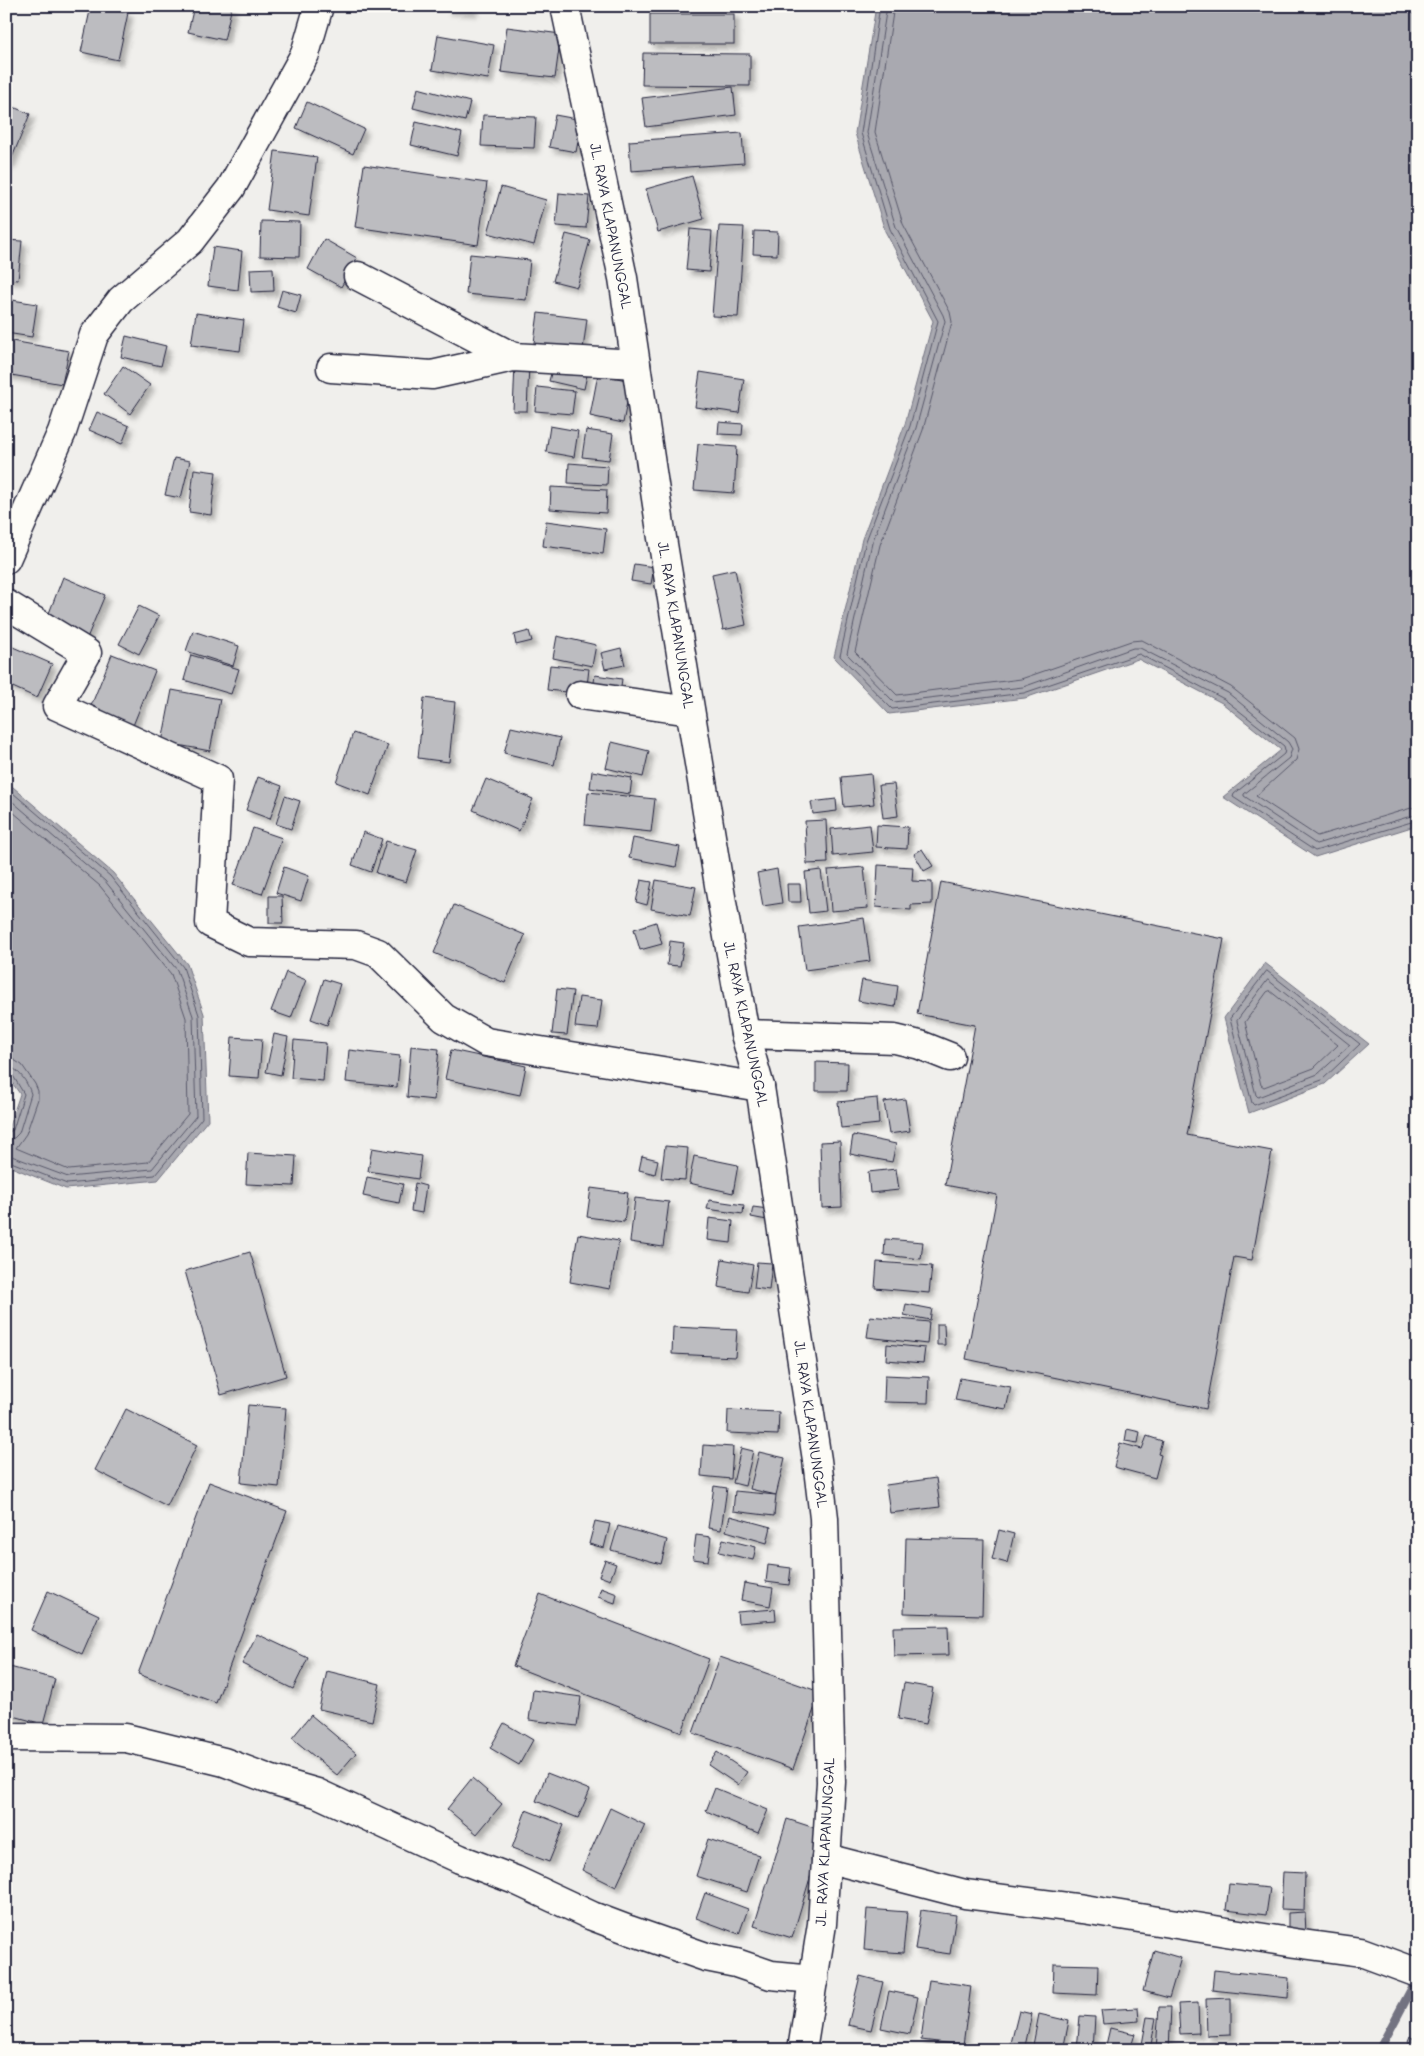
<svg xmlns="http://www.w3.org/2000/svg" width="1424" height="2056" font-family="'Comic Neue',sans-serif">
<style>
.water{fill:#a9a9b0;stroke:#737381}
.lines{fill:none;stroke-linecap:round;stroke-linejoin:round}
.shore{stroke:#58586a;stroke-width:1}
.stream{stroke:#737381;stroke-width:9}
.building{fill:#bcbcc0;stroke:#22223b;filter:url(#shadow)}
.minor-casing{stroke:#22223b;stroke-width:31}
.minor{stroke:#fdfcf7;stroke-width:28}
.labels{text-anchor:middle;stroke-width:5;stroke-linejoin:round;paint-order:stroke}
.street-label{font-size:15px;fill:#22223b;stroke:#fdfcf7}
</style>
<defs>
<filter id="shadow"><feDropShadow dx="4.5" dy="4.5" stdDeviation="2.5" flood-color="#0004"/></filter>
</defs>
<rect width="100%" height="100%" fill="#f0efec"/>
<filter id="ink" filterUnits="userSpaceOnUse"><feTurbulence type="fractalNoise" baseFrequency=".02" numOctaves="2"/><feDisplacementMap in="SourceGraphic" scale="10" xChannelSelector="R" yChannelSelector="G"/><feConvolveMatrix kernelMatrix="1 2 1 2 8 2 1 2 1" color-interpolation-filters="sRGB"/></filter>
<g filter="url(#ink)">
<g class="water">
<polygon points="876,6 1418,6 1418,825 1315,857 1223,797 1281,750 1222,703 1138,659 1025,698 889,714 834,657 862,539 905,424 933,321 885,231 855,133"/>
<polygon points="6,781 113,873 187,964 204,1014 208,1120 158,1180 66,1189 6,1165 6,1135 20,1094 6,1074"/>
<polygon points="1265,963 1369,1044 1325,1084 1249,1113 1224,1018"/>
</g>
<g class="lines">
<g class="shore">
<polyline points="880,6 861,133 890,229 938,321 910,426 866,541 840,656 892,709 1024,693 1139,654 1224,699 1284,746 1285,750 1284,754 1234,794 1233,797 1315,851 1418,820"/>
<polyline points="887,6 867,133 896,227 943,315 945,321 916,428 872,543 847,654 894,702 1023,687 1133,648 1140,648 1228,693 1288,742 1292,749 1289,758 1244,794 1244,796 1316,844 1418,814"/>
<polyline points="894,6 875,132 903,224 950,312 952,322 923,430 880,545 855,652 897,695 1021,679 1131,641 1142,640 1231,687 1295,738 1299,749 1296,760 1256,796 1317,836 1418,806"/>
<polyline points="6,787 110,876 183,967 199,1015 202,1118 155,1175 67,1184 6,1160"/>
<polyline points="6,796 105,881 177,970 193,1016 196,1116 152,1169 68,1177 6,1154"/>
<polyline points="6,806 100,886 171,974 186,1018 188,1114 148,1162 69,1170 16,1148 26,1134 38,1099 38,1091 35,1084 22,1065 14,1060 6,1059"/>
<polygon points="1267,971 1360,1044 1322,1080 1254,1105 1252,1103 1230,1019"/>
<polygon points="1268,980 1350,1045 1318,1074 1258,1097 1256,1095 1237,1021"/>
<polygon points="1270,991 1338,1045 1314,1068 1264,1087 1261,1085 1245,1022 1267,992"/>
<path d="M6,1066C18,1067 28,1083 31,1094L19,1133L14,1138L6,1140"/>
<polyline points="6,1072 12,1074 24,1094 13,1130 6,1133"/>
</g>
<polyline class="stream" points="1379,2050 1418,1977"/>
</g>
<g class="building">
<polygon points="91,6 128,13 118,60 81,52"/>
<polygon points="194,6 232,6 224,40 188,32"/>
<polygon points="446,6 473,6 473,11 446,9"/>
<rect x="650" y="14" width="84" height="30"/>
<polygon points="507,27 561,34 555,78 501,72"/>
<polygon points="438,35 494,45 488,79 432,70"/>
<polygon points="643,53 750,54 750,86 642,85"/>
<polygon points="733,87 736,115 646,127 642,98"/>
<polygon points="418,88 470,102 465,121 413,108"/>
<polygon points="307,102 364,129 353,154 296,128"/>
<polygon points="6,104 30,114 9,165 6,164"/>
<polygon points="483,115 536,117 534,148 481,146"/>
<polygon points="555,115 582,120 576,152 549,147"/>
<polygon points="416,122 462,133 457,156 411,145"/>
<polygon points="742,133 744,163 631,171 629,141"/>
<polygon points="275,151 317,157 309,216 267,210"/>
<polygon points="364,165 487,183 478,245 355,227"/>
<polygon points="692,176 704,219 658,232 646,189"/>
<polygon points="501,187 546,200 534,245 488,233"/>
<polygon points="559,193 589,196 586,228 556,226"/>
<polygon points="261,221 300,222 299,257 260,256"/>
<polygon points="719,226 744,227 738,317 712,316"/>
<polygon points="690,229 712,231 709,272 686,270"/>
<polygon points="754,231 778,232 777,255 753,254"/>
<polygon points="566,234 590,240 577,287 553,281"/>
<polygon points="324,239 357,258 341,287 308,269"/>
<polygon points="6,240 22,241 18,280 6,279"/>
<polygon points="213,247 242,251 238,290 208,286"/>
<polygon points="470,254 530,260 526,300 466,294"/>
<polygon points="273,268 274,291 251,292 250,269"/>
<polygon points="282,290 301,295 296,313 277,307"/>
<polygon points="6,299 37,304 32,337 6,333"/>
<polygon points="196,313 244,320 240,351 191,345"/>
<polygon points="538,313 587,319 582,357 533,350"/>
<polygon points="126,336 166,346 161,366 121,357"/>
<polygon points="6,340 69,351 62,384 6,374"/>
<polygon points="554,362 588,370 584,389 549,381"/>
<polygon points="515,364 529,365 527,411 513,411"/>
<polygon points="123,366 150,385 130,414 104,394"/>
<polygon points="700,372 744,379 739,413 695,407"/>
<polygon points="598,374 631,381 623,423 590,416"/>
<polygon points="537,387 575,391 572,414 535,411"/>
<polygon points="97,412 129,426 122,444 89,430"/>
<polygon points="719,422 743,424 742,435 718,434"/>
<polygon points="550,426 578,431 574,457 546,452"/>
<polygon points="586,430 613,434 609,460 582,457"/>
<polygon points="698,444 737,447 734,493 694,490"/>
<polygon points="174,458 190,461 181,498 165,495"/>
<polygon points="569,463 608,466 607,485 568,483"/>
<polygon points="194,469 216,472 211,515 189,512"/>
<polygon points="551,487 607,490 606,513 550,509"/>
<polygon points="546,521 606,529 603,554 543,546"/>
<polygon points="634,564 654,567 651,584 631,581"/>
<polygon points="735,569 746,625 723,630 712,574"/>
<polygon points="63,577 105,595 87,638 46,621"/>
<polygon points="139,606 159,616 139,654 119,644"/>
<polygon points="193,631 239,646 233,666 186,651"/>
<polygon points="529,631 532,641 516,645 514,635"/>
<polygon points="557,636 596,645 592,666 553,658"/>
<polygon points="6,644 52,664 37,698 6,684"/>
<polygon points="621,648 625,665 605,669 601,653"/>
<polygon points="112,654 155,671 132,728 89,711"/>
<polygon points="191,655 239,669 231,694 184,680"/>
<polygon points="550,665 589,669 586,694 547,690"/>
<polygon points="595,675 622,679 619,700 592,696"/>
<polygon points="172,690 220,699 210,751 162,742"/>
<polygon points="424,698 455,702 449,762 418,758"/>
<polygon points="511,727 560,738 554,765 504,753"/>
<polygon points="353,733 388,745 370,795 336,782"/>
<polygon points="612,742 649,751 643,777 606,768"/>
<polygon points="592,771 632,778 630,794 590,788"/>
<polygon points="871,774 874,804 844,807 841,777"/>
<polygon points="258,777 282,786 270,819 246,810"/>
<polygon points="486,779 533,799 519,831 473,810"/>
<polygon points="894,784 898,816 883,818 879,785"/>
<polygon points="588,792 655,799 651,832 585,825"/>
<polygon points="285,796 300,801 291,829 276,824"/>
<polygon points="836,799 837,811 813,814 811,802"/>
<polygon points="826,820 828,863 807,864 805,821"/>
<polygon points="870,825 873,852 833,856 831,829"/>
<polygon points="877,825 908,827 907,849 876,847"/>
<polygon points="253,828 282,838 262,894 233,885"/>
<polygon points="363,832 382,839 371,872 352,865"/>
<polygon points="633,838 680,847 676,867 629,858"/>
<polygon points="386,841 417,850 406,882 376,873"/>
<polygon points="922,849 933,866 924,871 914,854"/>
<polygon points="878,865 913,867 912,881 932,882 932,904 911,905 911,910 876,907"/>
<polygon points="284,867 309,876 301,901 276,893"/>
<polygon points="864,867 868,908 831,911 828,870"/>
<polygon points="777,869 782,903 763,906 757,873"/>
<polygon points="821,870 826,911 809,913 805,872"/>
<polygon points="641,880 652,882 647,905 636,902"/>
<polygon points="656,880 696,887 690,916 651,909"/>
<polygon points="941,882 1224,939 1187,1135 1272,1151 1252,1260 1234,1257 1206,1409 966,1359 997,1195 945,1185 975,1025 917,1014"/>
<polygon points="787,884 800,884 801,902 788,902"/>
<polygon points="269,896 282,896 283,923 269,923"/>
<polygon points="454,905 525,935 505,983 434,953"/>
<polygon points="864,918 870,961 805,970 799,927"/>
<polygon points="656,922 662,944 640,950 634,929"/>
<polygon points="670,941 684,943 680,966 667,965"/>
<polygon points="286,972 306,980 291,1018 271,1011"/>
<polygon points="324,979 340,984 327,1025 311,1019"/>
<polygon points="862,980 898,986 895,1007 858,1001"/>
<polygon points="557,989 573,991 567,1035 552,1034"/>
<polygon points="579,997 602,1000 598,1029 575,1027"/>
<polygon points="274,1034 288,1037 281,1075 266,1072"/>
<polygon points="232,1037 262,1039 259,1078 229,1076"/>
<polygon points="294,1040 326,1043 323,1081 291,1078"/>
<polygon points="411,1046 439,1049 434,1100 407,1097"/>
<polygon points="349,1050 400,1056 397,1087 346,1082"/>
<polygon points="451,1050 526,1066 520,1095 445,1079"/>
<polygon points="816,1062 848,1063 847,1091 816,1091"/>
<polygon points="877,1098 879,1124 841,1128 838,1102"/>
<polygon points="905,1099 910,1131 889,1134 884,1102"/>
<polygon points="853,1135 896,1144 892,1162 850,1154"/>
<polygon points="840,1141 842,1207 822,1208 820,1142"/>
<polygon points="665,1146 688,1148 685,1180 661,1178"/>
<polygon points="372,1148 421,1156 418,1179 368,1171"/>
<polygon points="248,1153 296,1156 294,1186 246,1184"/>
<polygon points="642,1156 658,1160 655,1174 639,1170"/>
<polygon points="694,1156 738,1165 733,1193 689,1183"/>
<polygon points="896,1169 899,1190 870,1193 868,1172"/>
<polygon points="367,1177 403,1184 399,1203 363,1196"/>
<polygon points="415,1183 426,1186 422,1213 411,1211"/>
<polygon points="591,1188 628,1193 624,1222 587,1217"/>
<polygon points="635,1198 669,1202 663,1247 630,1242"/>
<polygon points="709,1200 744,1205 743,1214 707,1209"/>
<polygon points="753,1207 768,1209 767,1220 751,1217"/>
<polygon points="709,1218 733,1221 731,1243 707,1240"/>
<polygon points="578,1234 619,1241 610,1289 570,1282"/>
<polygon points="885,1239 923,1242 921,1259 884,1255"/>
<polygon points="250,1252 286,1376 221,1395 185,1271"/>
<polygon points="722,1259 753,1265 748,1292 718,1287"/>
<polygon points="757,1262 772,1263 769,1290 754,1288"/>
<polygon points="877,1262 932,1266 929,1293 875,1288"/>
<polygon points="906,1304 932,1309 930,1320 904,1315"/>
<polygon points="870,1316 929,1322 927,1344 867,1337"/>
<polygon points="937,1324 944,1324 945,1345 937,1345"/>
<polygon points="673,1327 737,1330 735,1357 672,1354"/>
<polygon points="887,1344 925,1348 923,1363 886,1360"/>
<polygon points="885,1375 929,1377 928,1403 884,1402"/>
<polygon points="960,1378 1011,1387 1006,1409 955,1400"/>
<polygon points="248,1405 286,1408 279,1487 241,1483"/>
<polygon points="126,1409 197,1445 167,1506 95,1470"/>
<polygon points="728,1410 779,1412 778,1435 727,1433"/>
<polygon points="1127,1429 1140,1432 1138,1443 1125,1441"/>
<polygon points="1147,1436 1162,1441 1158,1454 1161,1455 1155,1478 1114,1467 1120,1443 1142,1449"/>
<polygon points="703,1445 733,1447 731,1479 701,1476"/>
<polygon points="741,1448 753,1451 745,1486 733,1483"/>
<polygon points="759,1452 785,1458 776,1495 750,1489"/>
<polygon points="936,1478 940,1507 890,1513 886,1485"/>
<polygon points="209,1482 287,1511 216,1703 138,1674"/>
<polygon points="714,1486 727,1488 721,1530 708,1528"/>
<polygon points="735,1491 776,1495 774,1516 733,1511"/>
<polygon points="730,1516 771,1527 767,1543 726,1531"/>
<polygon points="595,1521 610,1524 604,1548 589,1544"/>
<polygon points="618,1526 667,1540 661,1564 611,1550"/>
<polygon points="999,1530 1014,1534 1007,1563 992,1559"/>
<polygon points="696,1535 711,1537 708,1561 693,1559"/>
<polygon points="906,1538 984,1540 982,1615 904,1613"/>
<polygon points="723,1539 756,1547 753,1560 719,1552"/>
<polygon points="605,1560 616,1564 610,1580 599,1576"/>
<polygon points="768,1565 791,1568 789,1585 766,1582"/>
<polygon points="744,1583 773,1588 770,1606 741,1600"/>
<polygon points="601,1588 617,1594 615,1603 598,1597"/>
<polygon points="48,1591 99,1615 82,1654 31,1630"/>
<polygon points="540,1594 709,1659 682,1732 513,1666"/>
<polygon points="775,1609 776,1620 738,1623 737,1612"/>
<polygon points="948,1626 949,1655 894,1656 893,1627"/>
<polygon points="257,1634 308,1658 293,1689 242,1664"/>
<polygon points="720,1657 820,1692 793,1769 693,1733"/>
<polygon points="6,1666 55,1679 43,1724 6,1714"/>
<polygon points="327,1671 380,1684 372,1721 319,1709"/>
<polygon points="904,1683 933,1688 926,1724 898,1719"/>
<polygon points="533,1690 581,1697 577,1726 529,1720"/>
<polygon points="311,1715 356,1753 337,1775 292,1738"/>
<polygon points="504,1723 533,1740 519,1765 490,1748"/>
<polygon points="717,1752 747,1772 738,1785 708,1765"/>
<polygon points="547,1773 590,1790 578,1818 536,1801"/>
<polygon points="472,1778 502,1804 477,1834 447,1809"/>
<polygon points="715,1788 768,1810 758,1833 706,1811"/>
<polygon points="610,1808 645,1825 616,1887 582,1870"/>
<polygon points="526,1810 564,1825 549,1862 512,1848"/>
<polygon points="787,1819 824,1831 792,1938 754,1926"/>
<polygon points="708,1839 759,1855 747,1892 696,1876"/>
<polygon points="1283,1872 1305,1873 1304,1910 1281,1909"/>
<polygon points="1229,1884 1270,1888 1266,1915 1226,1910"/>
<polygon points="705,1893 748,1909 739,1934 696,1918"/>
<polygon points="867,1909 907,1912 903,1953 864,1950"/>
<polygon points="921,1910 956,1915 950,1954 915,1949"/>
<polygon points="1305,1912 1306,1934 1288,1934 1288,1913"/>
<polygon points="1154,1950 1181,1958 1169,1998 1143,1991"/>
<polygon points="1054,1964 1098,1965 1097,1995 1053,1993"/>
<polygon points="1214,1970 1289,1978 1288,1998 1212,1990"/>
<polygon points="860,1976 883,1982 871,2030 848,2025"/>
<polygon points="929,1980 971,1986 963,2045 921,2040"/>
<polygon points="889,1991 918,1997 910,2034 881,2028"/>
<polygon points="1231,1998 1231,2035 1207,2036 1206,1999"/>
<polygon points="1198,2003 1199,2033 1180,2034 1178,2004"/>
<polygon points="1159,2007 1171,2007 1169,2050 1156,2050"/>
<polygon points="1138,2008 1139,2021 1103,2024 1101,2010"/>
<polygon points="1019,2011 1032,2014 1025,2046 1011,2043"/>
<polygon points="1039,2014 1069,2021 1063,2050 1033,2045"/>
<polygon points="1080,2016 1095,2017 1093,2050 1077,2050"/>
<polygon points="1147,2017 1156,2018 1150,2050 1141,2050"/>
<polygon points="1110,2028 1135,2034 1130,2050 1106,2045"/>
<polygon points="1410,2037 1418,2040 1418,2050 1405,2050"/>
</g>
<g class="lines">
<g class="minor-casing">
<g id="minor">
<polyline points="565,6 623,278 662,538 720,891 745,1034 760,1087 817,1460 824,1518 831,1782 822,1924 802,2050"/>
<polyline points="358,276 513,357"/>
<polyline points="331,368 432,375 513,357 636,364"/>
<polyline points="6,559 62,432 94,335 121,300 190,241 231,188 305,54 319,6"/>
<polyline points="6,604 87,653 57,706 218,779 210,923 249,942 356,945 378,953 444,1018 486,1042 760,1087"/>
<polyline points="580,695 690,711"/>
<polyline points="745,1034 895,1039 920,1045 950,1057"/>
<polyline points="6,1737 126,1738 224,1762 272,1780 317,1793 460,1859 515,1880 592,1916 629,1930 706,1957 736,1963 771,1975 814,1979"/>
<polyline points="826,1858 965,1894 1083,1909 1295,1943 1361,1952 1418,1973"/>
</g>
</g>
<use href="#minor" class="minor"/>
</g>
</g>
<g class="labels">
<g class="street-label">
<text transform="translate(611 226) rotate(79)" y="5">JL. RAYA KLAPANUNGGAL</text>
<text transform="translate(676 625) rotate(81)" y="5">JL. RAYA KLAPANUNGGAL</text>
<text transform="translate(746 1024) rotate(78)" y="5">JL. RAYA KLAPANUNGGAL</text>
<text transform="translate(811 1424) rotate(82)" y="5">JL. RAYA KLAPANUNGGAL</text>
<text transform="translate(825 1842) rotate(-87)" y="5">JL. RAYA KLAPANUNGGAL</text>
</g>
</g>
<rect width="1424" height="2056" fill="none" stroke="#fdfcf7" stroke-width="25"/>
<rect x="12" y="12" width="1399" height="2031" fill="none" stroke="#22223b" stroke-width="2" filter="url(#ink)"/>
</svg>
